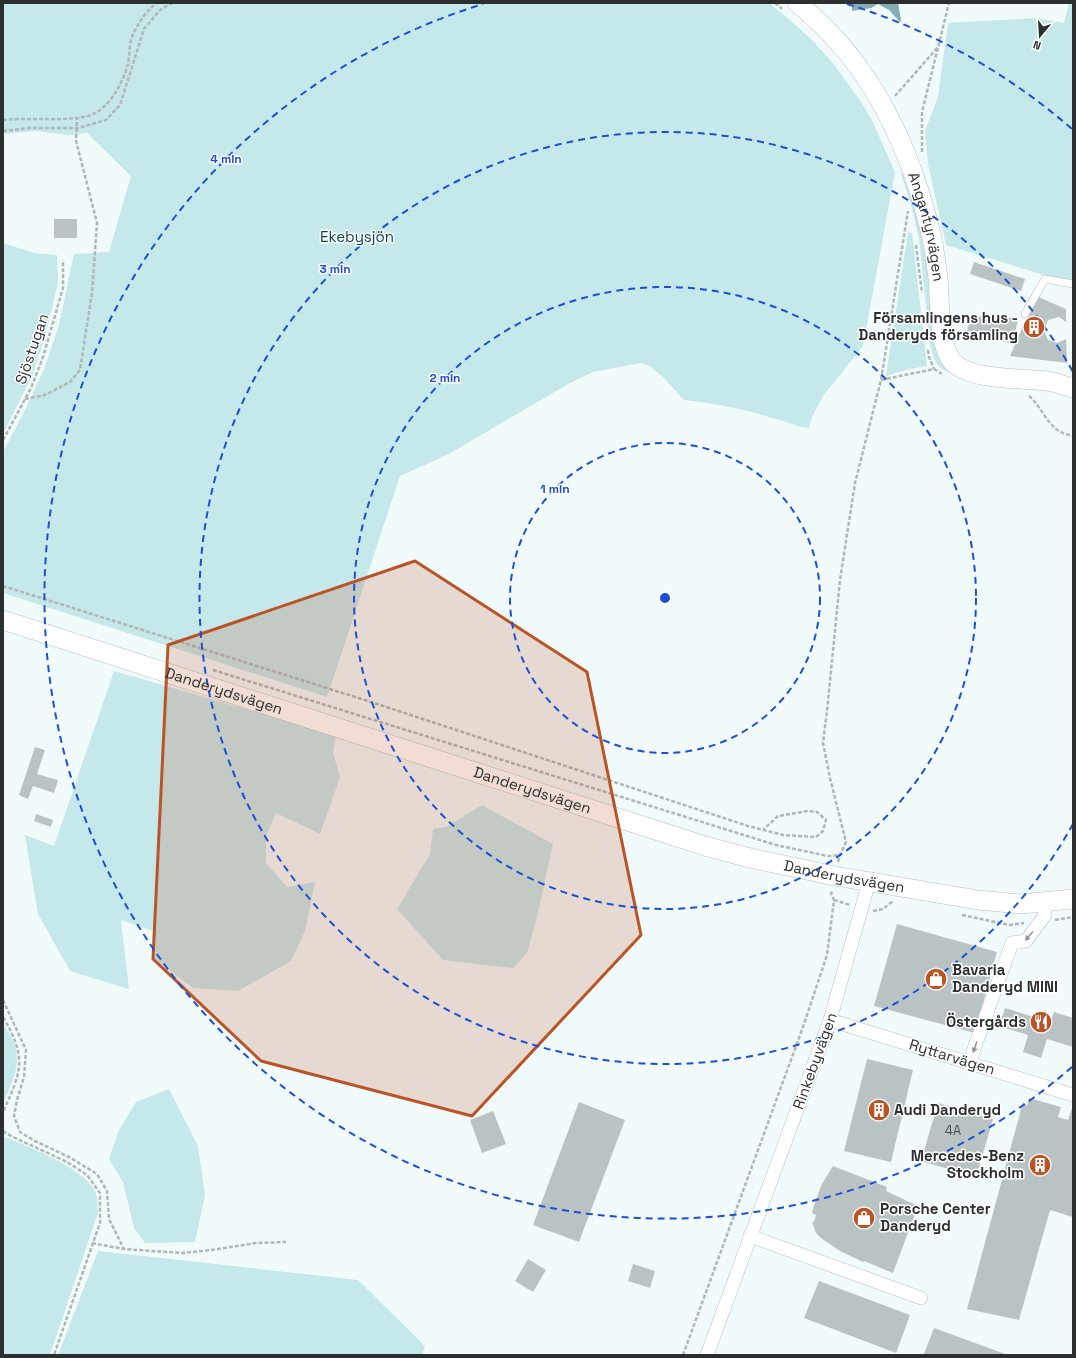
<svg xmlns="http://www.w3.org/2000/svg" width="1076" height="1358" font-family="'Space Grotesk',sans-serif">
<style>
.green{fill:#c5e8ea}
.water{fill:#86adb0}
.building{fill:#b9c3c3}
.lines{fill:none;stroke-linecap:round;stroke-linejoin:round}
.lane-casing{stroke:#b4bebe;stroke-width:8}
.street-casing{stroke:#b4bebe;stroke-width:14}
.secondary-casing{stroke:#b4bebe;stroke-width:20}
.path{stroke:#afb7b7;stroke-width:2.5;stroke-dasharray:4 2;stroke-linecap:butt}
.lane{stroke:#fff;stroke-width:7}
.street{stroke:#fff;stroke-width:13}
.secondary{stroke:#fff;stroke-width:19}
.oneway{fill:#959797}
.marked{fill:#ba5427;fill-opacity:0.2;stroke:#ba5427;stroke-width:3;stroke-linejoin:round}
.ring{fill:none;stroke:#1d4ed8;stroke-width:2;stroke-dasharray:7 5}
.labels{text-anchor:middle;stroke-width:3;stroke-linejoin:round;paint-order:stroke}
.number-label{font-size:13px;fill:#4e5454}
.street-label{font-size:15px;fill:#2b2f2f;stroke:#fff}
.park-label{font-size:15px;fill:#084649;stroke:#fff}
.poi-label{font-size:15px;font-weight:bold;fill:#2b2f2f;stroke:#fff;text-anchor:end}
.centre{fill:#1d4ed8;stroke:#fff;stroke-width:2}
.ring-label{font-size:12px;text-anchor:middle;font-weight:bold;fill:#1d4ed8;stroke:#fff;stroke-width:3;stroke-linejoin:round;paint-order:stroke}
</style>
<rect width="100%" height="100%" fill="#f1fbfc"/>
<g class="green">
<path d="M3,3H769L790,20L812,40L832,62L859,99L871,118L895,172L863,346L823,396L812,417L809,428L801,427C763,414 724,404 684,400L663,377L651,367L641,363L593,372L568,384L449,454L400,476L327,697L3,593V452L24,412L44,369L59,325L74,254L109,252L131,176L87,133L68,135L36,131L3,134Z"/>
<polygon points="1069,3 1073,3 1073,280 1060,280 946,245 928,164 925,131 938,97 948,23 1036,18 1064,23"/>
<path d="M905,172L922,223L937,349L944,366L956,375C936,368 936,365 930,345L919,238L910,201L901,174Z"/>
<polygon points="908,232 912,233 927,366 909,369 886,376"/>
<polygon points="3,243 34,253 57,255 58,283 46,333 33,374 3,434"/>
<polygon points="114,671 336,735 333,753 340,777 320,834 276,813 266,836 266,863 287,887 315,882 305,931 291,961 238,991 193,988 152,957 153,931 121,920 129,989 70,971 38,914 25,835 54,846"/>
<polygon points="482,805 553,844 537,917 527,953 513,968 443,960 397,909 430,854 433,829 446,827"/>
<path d="M3,1023C6,1029 11,1036 14,1043C22,1064 12,1084 3,1103Z"/>
<polygon points="169,1089 198,1146 205,1195 195,1242 145,1243 134,1228 123,1182 109,1159 119,1130 136,1102"/>
<path d="M3,1136C26,1146 92,1170 97,1197C98,1202 97,1208 98,1213L50,1355H3Z"/>
<polygon points="98,1251 358,1280 425,1346 422,1355 58,1355"/>
</g>
<polygon class="water" points="852,3 898,3 901,20 900,22 889,10 878,4 871,8 852,11"/>
<g class="building">
<rect x="54" y="219" width="23" height="19"/>
<polygon points="974,262 1025,279 1021,291 970,274"/>
<polygon points="1036,296 1066,309 1066,322 1059,317 1048,320 1044,331 1048,340 1057,343 1066,339 1067,363 1010,356"/>
<polygon points="972,314 1005,324 1007,317 1018,320 1012,344 967,331"/>
<polygon points="35,747 45,750 37,774 58,780 54,793 33,786 28,799 19,795"/>
<polygon points="36,814 53,820 51,827 34,821"/>
<polygon points="897,924 997,952 975,1033 874,1006"/>
<polygon points="1005,1008 1050,1022 1054,1012 1073,1018 1073,1047 1047,1039 1041,1058 1023,1052 1028,1035 999,1026"/>
<polygon points="867,1059 913,1070 891,1162 844,1151"/>
<polygon points="1029,1098 1061,1107 1058,1117 1068,1120 1073,1105 1073,1217 1050,1210 1019,1320 967,1309 1023,1102 1027,1106"/>
<polygon points="579,1102 625,1120 579,1242 533,1225"/>
<polygon points="938,1103 993,1119 976,1177 921,1161"/>
<polygon points="493,1111 506,1144 482,1153 470,1120"/>
<polygon points="833,1166 887,1187 886,1191 918,1206 893,1273 864,1261 863,1262 840,1251 821,1238 816,1233 812,1222 814,1222 816,1215 812,1213 814,1205 822,1184"/>
<polygon points="528,1259 546,1270 533,1292 515,1281"/>
<polygon points="633,1264 655,1271 650,1288 628,1281"/>
<polygon points="819,1281 910,1315 896,1353 804,1318"/>
<polygon points="934,1328 1008,1355 928,1355 924,1354"/>
</g>
<g class="lines">
<g class="lane-casing">
<polyline id="lane" points="1025,314 1045,279 1073,284"/>
</g>
<g class="street-casing">
<g id="street">
<polyline points="830,1020 1073,1095"/>
<polyline points="969,1063 1012,943 1026,941 1045,915 1044,903"/>
<polyline points="750,1236 921,1298"/>
<polyline points="707,1355 830,1020 869,882"/>
</g>
</g>
<g class="secondary-casing">
<g id="secondary">
<path id="s1" d="M797,3C855,49 893,113 916,182C923,203 929,222 933,244C935,254 936,266 938,277C940,299 938,346 953,362C972,382 1027,377 1053,382C1059,384 1066,386 1073,388"/>
<path id="s2" d="M3,620L705,846L750,858L835,876L978,900L1021,904L1073,899"/>
</g>
</g>
<g class="path">
<polyline points="775,3 782,9"/>
<polyline points="895,96 938,47"/>
<path d="M3,120C30,117 62,122 88,116C108,111 123,83 128,64C130,55 129,43 133,34C139,22 146,11 157,3"/>
<polyline points="3,131 30,128 78,128 106,120 120,105 144,29 160,10 172,3"/>
<polyline points="922,152 922,112 949,3"/>
<polyline points="916,245 922,293"/>
<polyline points="928,350 929,357 934,369"/>
<polyline points="881,380 934,369 942,374"/>
<path d="M1029,396C1041,406 1047,425 1061,432C1064,434 1069,435 1073,436"/>
<polyline points="25,399 45,395 70,382 80,370 92,293 97,223 76,141 77,117"/>
<polyline points="3,440 31,388 43,357 63,288 63,260"/>
<polyline points="3,586 368,701 748,826 783,835 816,837 823,831 826,820 817,812 808,811 778,816 763,830"/>
<polyline points="213,670 776,845 828,856 840,855"/>
<polyline points="838,862 840,855 846,842 830,778 823,743 827,711 840,580 855,483 881,380 908,211"/>
<polyline points="834,900 850,905"/>
<polyline points="873,911 883,909 893,901"/>
<polyline points="962,915 1009,925 1024,923"/>
<polyline points="1055,920 1073,917"/>
<polyline points="3,1000 26,1050 24,1077 17,1100 14,1116 20,1132 35,1141 69,1157 97,1174 107,1191 109,1219 124,1249 182,1253 212,1250 256,1243 286,1242"/>
<path d="M3,1017C27,1058 22,1070 3,1112"/>
<polyline points="3,1131 11,1136 67,1162 87,1175 100,1193 100,1223 54,1355"/>
<polyline points="92,1243 123,1249"/>
<polyline points="683,1355 803,1027 827,955 834,900 831,894 832,891"/>
</g>
<use href="#lane" class="lane"/>
<use href="#street" class="street"/>
<use href="#secondary" class="secondary"/>
</g>
<defs><path id="oneway-solid" d="M-6-.8H1V-3.2L6.5 0L1 3.2V.8H-6Z"/></defs>
<g class="oneway">
<use href="#oneway-solid" transform="translate(1029 936) rotate(131)"/>
<use href="#oneway-solid" transform="translate(975 1047) rotate(109)"/>
</g>
<path class="marked" d="M415,561L587,672L641,935L472,1116L261,1061L153,959L168,645Z"/>
<g class="ring">
<circle cx="665" cy="598" r="155"/>
<circle cx="665" cy="598" r="311"/>
<path d="M1073 824A466 466 0 1 1 1073 372"/>
<path d="M1072 1067A621 621 0 1 1 483 4M847 4A621 621 0 0 1 1072 129"/>
</g>
<defs>
<g id="building-disc" transform="scale(1.15)"><circle r="9.5" fill="#ba5427" stroke="#fff"/><path d="M-4-6H4V6H1V3H-1V6H-4ZM-2.5-4.3h1.7v1.8h-1.7ZM.8-4.3h1.7v1.8H.8ZM-2.5-1h1.7V.8h-1.7ZM.8-1h1.7V.8H.8Z" fill="#fff"/></g>
<g id="shop-disc" transform="scale(1.15)"><circle r="9.5" fill="#ba5427" stroke="#fff"/><path d="M-5-2.5h2.3a2.7 3.5 0 0 1 5.4 0H5L5.5 6h-11ZM-1.5-2.5h3a1.5 2.3 0 0 0-3 0Z" fill="#fff"/></g>
<g id="restaurant-disc" transform="scale(1.15)"><circle r="9.5" fill="#ba5427" stroke="#fff"/><path d="M-5-6h1v4h1v-4h1v4h1v-4h1v5L-1.5 .5V6h-2V.5L-5-1ZM5-6V6H3V1.5H1.5Q1.5-4 5-6Z" fill="#fff"/></g>
</defs>
<g fill-rule="evenodd">
<use href="#building-disc" x="1034" y="327"/>
<use href="#shop-disc" x="936" y="979"/>
<use href="#restaurant-disc" x="1041" y="1022"/>
<use href="#building-disc" x="879" y="1110"/>
<use href="#building-disc" x="1040" y="1165"/>
<use href="#shop-disc" x="864" y="1218"/>
</g>
<g class="labels">
<g class="number-label">
<text x="953" y="1135">4A</text>
</g>
<g class="street-label">
<text dy="5" stroke="none"><textPath href="#s1" startOffset="264">Angantyrvägen</textPath></text>
<text transform="translate(32 349) rotate(-71)" y="5">Sjöstugan</text>
<text dy="5" stroke="none"><textPath href="#s2" startOffset="232">Danderydsvägen</textPath></text>
<text dy="5" stroke="none"><textPath href="#s2" startOffset="556">Danderydsvägen</textPath></text>
<text dy="5" stroke="none"><textPath href="#s2" startOffset="880">Danderydsvägen</textPath></text>
<text transform="translate(952 1057) rotate(17)" y="5">Ryttarvägen</text>
<text transform="translate(815 1061) rotate(-70)" y="5">Rinkebyvägen</text>
</g>
<g class="park-label">
<text x="357" y="242">Ekebysjön</text>
</g>
<g class="poi-label">
<text x="1018" y="323">Församlingens hus -<tspan x="1018" dy="17">Danderyds församling</tspan></text>
<text x="952" y="975" text-anchor="start">Bavaria<tspan x="952" dy="17">Danderyd MINI</tspan></text>
<text x="1026" y="1027">Östergårds</text>
<text x="894" y="1115" text-anchor="start">Audi Danderyd</text>
<text x="1024" y="1161">Mercedes-Benz<tspan x="1024" dy="17">Stockholm</tspan></text>
<text x="880" y="1214" text-anchor="start">Porsche Center<tspan x="880" dy="17">Danderyd</tspan></text>
</g>
</g>
<circle cx="665" cy="598" r="6" class="centre"/>
<g class="ring-label">
<text x="226" y="163">4 min</text>
<text x="335" y="273">3 min</text>
<text x="445" y="382">2 min</text>
<text x="555" y="493">1 min</text>
</g>
<rect width="1076" height="1358" fill="none" stroke="#2b2f2f" stroke-width="8"/>
<g transform="translate(1040 36) rotate(198)" stroke="#ffffff" stroke-width="3" paint-order="stroke">
<path d="M0-3L7 15L0 10L-7 15Z" fill="#2b2f2f"/>
<text y="-6" font-size="11" font-weight="bold" text-anchor="middle" fill="#2b2f2f">N</text>
</g>
</svg>
